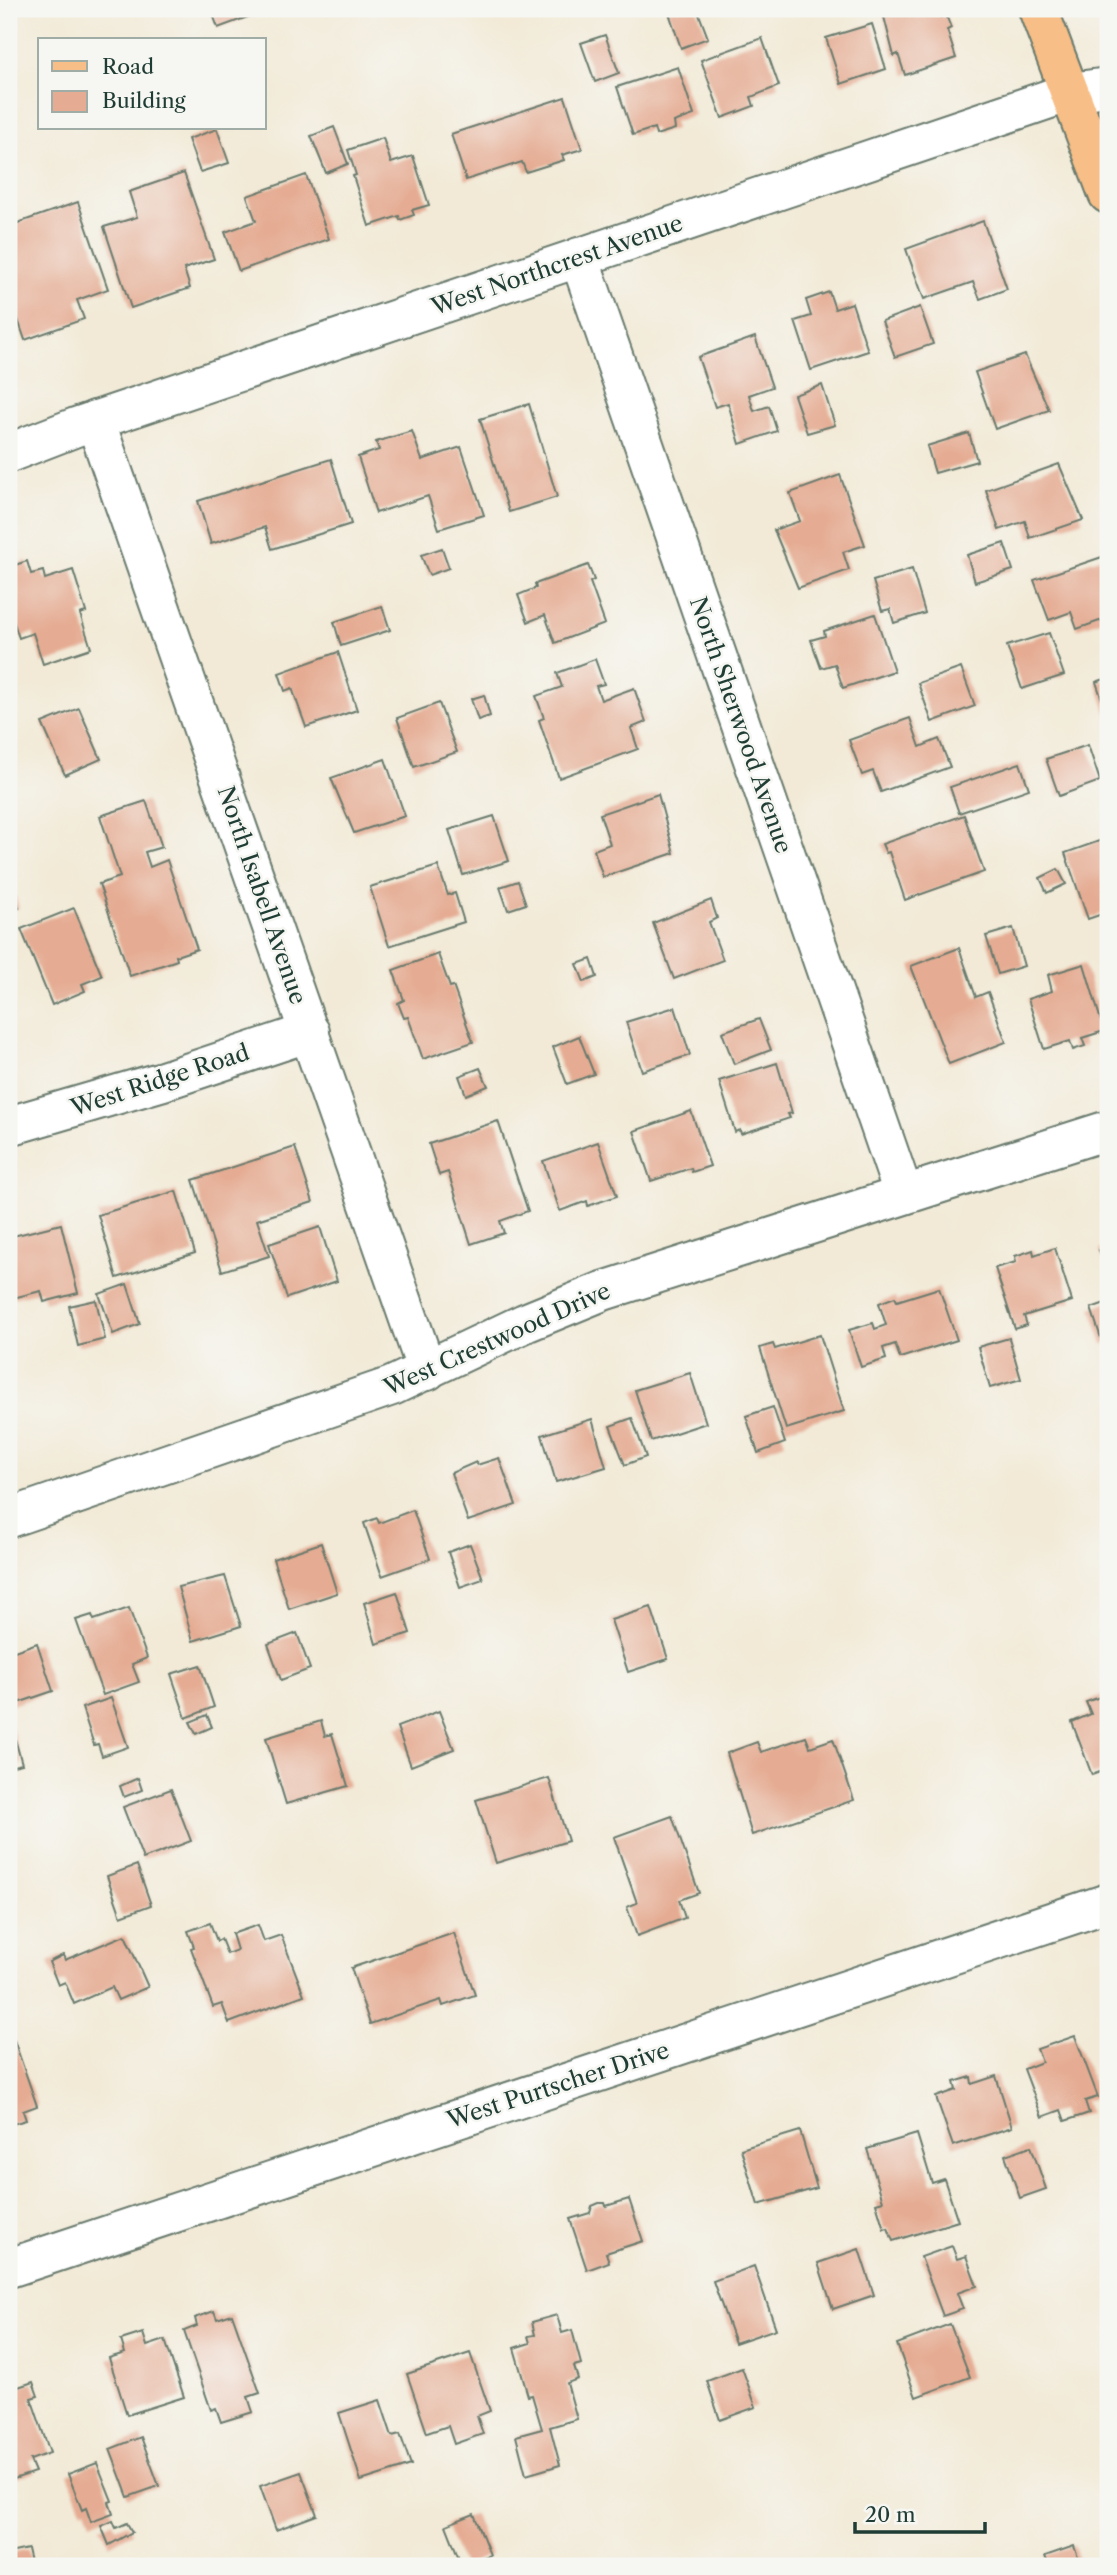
<svg xmlns="http://www.w3.org/2000/svg" width="1117" height="2575" font-family="'Libre Caslon Text',serif">
<style>
.building{fill:#e5ac93}
.lines{fill:none;stroke-linecap:round;stroke-linejoin:round}
.minor-casing{stroke:#697a6d;stroke-width:42}
.major-casing{stroke:#697a6d;stroke-width:42}
.minor{stroke:#fff;stroke-width:38}
.major{stroke:#f7be87;stroke-width:38}
.labels{text-anchor:middle;stroke-width:5;stroke-linejoin:round;paint-order:stroke}
.street-label{font-size:23px;fill:#1f3d34;stroke:#f6f6f2}
</style>
<rect width="100%" height="100%" fill="#f6f6f2"/>
<filter id="ink" filterUnits="userSpaceOnUse"><feTurbulence type="fractalNoise" baseFrequency=".0143" numOctaves="2"/><feDisplacementMap in="SourceGraphic" scale="14" xChannelSelector="R" yChannelSelector="G"/><feConvolveMatrix kernelMatrix="1 2 1 2 8 2 1 2 1" color-interpolation-filters="sRGB"/></filter>
<filter id="wash" filterUnits="userSpaceOnUse"><feTurbulence type="fractalNoise" baseFrequency=".00686" numOctaves="4" result="noise"/><feDisplacementMap in="SourceGraphic" scale="28" xChannelSelector="R" yChannelSelector="G"/><feGaussianBlur stdDeviation="1.57" result="paint"/><feColorMatrix in="noise" values="0 0 0 0 0 0 0 0 0 0 0 0 0 0 0 0 0 1.4 0 .05"/><feComposite in="paint" operator="in"/></filter>
<g filter="url(#wash)">
<rect width="100%" height="100%" fill="#f2ead7"/>
<g id="blocks">
<g class="building">
<polygon points="211,9 254,9 256,14 218,28"/>
<polygon points="673,9 697,9 708,38 681,48 668,10"/>
<polygon points="882,9 939,9 941,17 946,15 951,28 947,30 956,58 905,75 898,54 894,56"/>
<polygon points="872,24 886,69 841,84 826,38"/>
<polygon points="605,35 619,73 595,82 581,43"/>
<polygon points="762,38 779,86 751,97 754,106 722,118 701,60"/>
<polygon points="678,67 694,115 674,122 675,129 656,135 654,128 633,135 617,87"/>
<polygon points="565,97 582,149 562,155 564,160 526,172 522,162 466,180 451,134"/>
<polygon points="334,127 348,164 326,173 311,136"/>
<polygon points="217,129 229,163 200,172 188,139"/>
<polygon points="383,138 391,163 413,156 429,205 412,210 414,215 400,220 399,216 369,226 353,176 356,175 348,150"/>
<polygon points="184,173 214,259 184,269 190,288 131,308 104,227 137,217 129,192"/>
<polygon points="306,175 329,239 239,271 225,232 256,221 247,196"/>
<polygon points="78,202 108,289 77,300 84,319 25,340 9,293 9,226"/>
<polygon points="983,221 1007,289 980,299 973,282 924,299 906,249"/>
<polygon points="829,292 835,309 852,303 868,351 811,370 795,321 811,316 806,300"/>
<polygon points="920,307 933,344 895,357 882,321"/>
<polygon points="755,337 772,387 749,395 754,411 769,406 777,431 740,444 728,403 715,407 698,357"/>
<polygon points="1025,355 1049,410 995,429 975,372"/>
<polygon points="822,385 835,425 807,433 794,395"/>
<polygon points="529,404 557,497 509,512 480,419"/>
<polygon points="412,431 422,460 461,447 484,515 439,529 428,496 376,513 358,457 379,450 376,442"/>
<polygon points="969,433 977,461 935,473 927,446"/>
<polygon points="331,459 351,524 272,549 265,527 211,544 198,501"/>
<polygon points="1059,464 1083,520 1030,538 1025,521 999,530 986,490"/>
<polygon points="840,475 865,545 843,552 849,570 798,588 774,530 800,521 790,493"/>
<polygon points="1004,543 1013,570 975,582 967,555"/>
<polygon points="442,548 449,568 429,575 421,555"/>
<polygon points="1108,555 1108,618 1077,629 1071,612 1049,620 1034,580"/>
<polygon points="27,561 31,574 43,571 45,579 73,570 86,612 80,614 91,648 43,664 33,633 19,638 9,608 9,567"/>
<polygon points="588,565 594,580 590,582 605,624 555,643 545,615 528,622 518,595 536,588 535,584"/>
<polygon points="912,569 925,613 894,623 890,609 882,611 873,581"/>
<polygon points="382,606 390,630 341,646 334,622"/>
<polygon points="875,614 894,671 843,688 835,664 821,668 811,640 825,636 824,631"/>
<polygon points="1049,633 1064,675 1022,689 1007,646"/>
<polygon points="338,652 357,710 306,727 292,688 285,691 279,673"/>
<polygon points="595,659 604,684 596,686 601,700 634,688 646,722 631,728 638,749 559,778 539,720 544,718 536,696 562,687 557,673"/>
<polygon points="961,668 975,706 932,722 918,683"/>
<polygon points="1108,678 1108,717 1096,682"/>
<polygon points="484,695 490,716 478,720 471,699"/>
<polygon points="439,703 457,752 414,767 397,718"/>
<polygon points="79,708 101,759 65,775 42,723"/>
<polygon points="910,718 920,747 939,739 950,767 881,792 873,771 862,775 849,740"/>
<polygon points="1088,745 1100,781 1059,796 1046,759"/>
<polygon points="385,759 405,816 354,833 331,778"/>
<polygon points="1020,763 1029,789 959,813 950,787"/>
<polygon points="658,794 674,853 603,877 594,850 610,844 600,814"/>
<polygon points="146,801 162,847 145,852 150,867 167,860 197,949 176,956 177,960 130,976 99,884 120,877 100,816"/>
<polygon points="964,815 984,872 905,900 889,852 886,853 882,844"/>
<polygon points="494,816 509,861 463,875 449,830"/>
<polygon points="1108,838 1108,912 1088,919 1065,853"/>
<polygon points="438,866 448,895 455,893 464,922 389,946 370,887"/>
<polygon points="1058,869 1066,884 1047,893 1040,878"/>
<polygon points="9,875 19,908 9,911"/>
<polygon points="518,881 526,904 508,910 500,887"/>
<polygon points="711,900 717,918 709,922 723,960 674,979 653,923"/>
<polygon points="74,908 102,976 82,984 85,991 52,1005 21,929"/>
<polygon points="1013,928 1024,966 998,974 986,936"/>
<polygon points="959,948 976,997 988,992 1006,1042 949,1064 911,966"/>
<polygon points="438,954 450,987 453,986 473,1042 423,1059 408,1017 404,1018 398,1003 404,1000 393,970"/>
<polygon points="591,959 597,977 584,982 577,964"/>
<polygon points="1084,964 1104,1031 1082,1038 1085,1046 1073,1050 1070,1041 1044,1049 1028,999 1052,991 1048,975"/>
<polygon points="675,1007 690,1055 642,1071 626,1022"/>
<polygon points="759,1019 771,1050 734,1064 722,1032"/>
<polygon points="579,1036 594,1074 567,1084 553,1047"/>
<polygon points="777,1063 792,1113 788,1114 790,1118 741,1134 740,1130 735,1132 719,1081"/>
<polygon points="480,1068 488,1086 466,1095 459,1076"/>
<polygon points="691,1111 710,1166 692,1172 691,1168 651,1181 634,1131"/>
<polygon points="498,1121 528,1211 500,1221 504,1233 471,1244 448,1172 439,1175 429,1144"/>
<polygon points="598,1142 617,1196 588,1206 587,1201 560,1211 543,1161"/>
<polygon points="295,1147 313,1202 257,1220 269,1256 222,1271 193,1180"/>
<polygon points="176,1191 195,1253 117,1278 98,1215"/>
<polygon points="61,1224 78,1293 44,1302 41,1291 9,1299 9,1237"/>
<polygon points="320,1227 337,1281 287,1298 269,1244"/>
<polygon points="1108,1247 1108,1274 1099,1250"/>
<polygon points="1055,1248 1072,1301 1024,1316 1027,1325 1015,1329 995,1268 1016,1262 1015,1256 1033,1250 1034,1255"/>
<polygon points="127,1284 140,1324 113,1334 99,1294"/>
<polygon points="939,1288 957,1340 900,1358 895,1344 883,1348 886,1359 861,1367 849,1330 873,1323 875,1329 886,1325 879,1303 895,1297 897,1301"/>
<polygon points="96,1300 105,1339 78,1346 69,1306"/>
<polygon points="1108,1302 1108,1343 1103,1344 1091,1308"/>
<polygon points="820,1335 844,1411 786,1429 760,1348 773,1344 775,1349"/>
<polygon points="1009,1338 1021,1379 990,1388 978,1347"/>
<polygon points="690,1373 706,1423 651,1441 635,1390"/>
<polygon points="773,1407 785,1443 758,1453 746,1416"/>
<polygon points="632,1418 646,1457 625,1465 610,1426"/>
<polygon points="592,1419 606,1467 556,1482 542,1435"/>
<polygon points="499,1458 516,1505 468,1521 451,1473 476,1462 477,1465"/>
<polygon points="413,1510 430,1559 382,1576 364,1523 377,1518 379,1523"/>
<polygon points="321,1543 337,1593 289,1609 273,1559"/>
<polygon points="470,1544 483,1579 460,1587 448,1552"/>
<polygon points="225,1576 241,1626 193,1641 178,1587"/>
<polygon points="397,1592 410,1633 376,1644 364,1603"/>
<polygon points="651,1607 668,1659 628,1672 611,1620"/>
<polygon points="129,1608 147,1658 132,1664 139,1682 103,1695 76,1620 92,1615 94,1620"/>
<polygon points="297,1633 310,1669 281,1680 268,1644"/>
<polygon points="37,1643 53,1691 9,1706 9,1653"/>
<polygon points="200,1665 214,1707 186,1718 171,1674"/>
<polygon points="1108,1694 1108,1769 1092,1775 1072,1722 1091,1714 1086,1702"/>
<polygon points="111,1698 128,1747 102,1756 98,1744 94,1745 82,1708"/>
<polygon points="439,1711 454,1749 411,1766 397,1727"/>
<polygon points="207,1715 212,1727 196,1734 190,1722"/>
<polygon points="321,1721 325,1736 332,1734 348,1786 286,1804 266,1738"/>
<polygon points="12,1728 22,1764 9,1767 9,1729"/>
<polygon points="806,1737 810,1747 833,1739 854,1800 752,1835 727,1753 757,1742 761,1752"/>
<polygon points="138,1778 142,1790 124,1797 120,1786"/>
<polygon points="549,1778 568,1841 496,1863 476,1800"/>
<polygon points="171,1789 191,1841 143,1859 123,1807"/>
<polygon points="672,1816 699,1893 679,1900 685,1918 637,1936 627,1907 637,1903 614,1837"/>
<polygon points="137,1865 151,1905 121,1916 107,1876"/>
<polygon points="210,1923 217,1941 221,1939 227,1954 237,1950 232,1934 258,1925 264,1941 281,1935 304,1995 229,2023 222,2004 213,2007 191,1948 194,1947 188,1931"/>
<polygon points="454,1933 475,1995 443,2006 441,2000 370,2024 351,1968"/>
<polygon points="125,1935 148,1987 118,2000 112,1987 74,2004 65,1982 58,1985 49,1962 63,1955 65,1960"/>
<polygon points="1075,2036 1098,2097 1085,2101 1089,2113 1065,2121 1061,2110 1042,2117 1024,2069 1042,2062 1037,2049"/>
<polygon points="14,2040 37,2106 23,2111 26,2120 9,2125 9,2042"/>
<polygon points="996,2076 1012,2127 953,2146 936,2097 956,2090 954,2082 971,2077 972,2084"/>
<polygon points="800,2131 817,2188 758,2205 741,2149"/>
<polygon points="917,2134 932,2183 944,2179 958,2221 893,2241 888,2228 884,2229 876,2203 883,2201 867,2149"/>
<polygon points="1031,2146 1046,2189 1020,2198 1005,2155"/>
<polygon points="629,2199 643,2241 606,2253 609,2262 587,2270 570,2219 590,2213 592,2206 599,2203 605,2203 606,2206"/>
<polygon points="952,2246 957,2259 966,2256 977,2286 957,2293 963,2309 943,2316 921,2257"/>
<polygon points="859,2249 874,2295 833,2309 818,2263"/>
<polygon points="754,2266 776,2329 735,2343 713,2281"/>
<polygon points="214,2311 217,2319 232,2314 260,2393 248,2397 253,2412 221,2422 216,2408 211,2410 184,2331 197,2326 195,2318"/>
<polygon points="557,2315 562,2333 572,2330 581,2364 574,2366 578,2379 567,2383 577,2419 550,2427 560,2465 526,2475 516,2436 542,2429 532,2395 528,2396 514,2348 530,2343 528,2336 535,2335 532,2322"/>
<polygon points="950,2324 970,2377 916,2397 897,2344"/>
<polygon points="143,2333 147,2346 165,2340 184,2397 127,2415 109,2358 125,2353 121,2340"/>
<polygon points="470,2353 490,2411 477,2416 483,2434 454,2444 448,2426 427,2433 407,2374"/>
<polygon points="742,2368 756,2407 720,2420 707,2381"/>
<polygon points="33,2382 38,2396 31,2398 50,2453 30,2460 35,2472 14,2479 9,2465 9,2390"/>
<polygon points="380,2400 392,2436 400,2434 411,2465 361,2481 339,2413"/>
<polygon points="141,2437 159,2486 128,2497 110,2449"/>
<polygon points="97,2463 112,2501 109,2502 113,2514 91,2522 86,2508 82,2510 68,2474"/>
<polygon points="301,2472 317,2515 276,2530 260,2486"/>
<polygon points="474,2514 490,2555 462,2566 446,2525"/>
<polygon points="113,2521 116,2528 127,2523 132,2532 109,2545 101,2526"/>
<polygon points="1074,2546 1081,2566 1049,2566 1045,2556"/>
<polygon points="28,2549 32,2566 9,2566 9,2553"/>
</g>
</g>
</g>
<g filter="url(#ink)">
<use href="#blocks" fill-opacity="0" stroke="#697a6d" stroke-width="2"/>
<g class="lines">
<g class="minor-casing">
<g id="minor">
<polyline points="579,257 903,1193"/>
<polyline points="95,420 427,1371"/>
<polyline points="9,453 76,427 1023,108 1070,92 1108,87"/>
<polyline points="9,1126 163,1081 310,1032"/>
<polyline points="9,1518 392,1386 525,1323 603,1291 1108,1130"/>
<polyline points="9,2268 1108,1903"/>
</g>
</g>
<g class="major-casing">
<polyline id="major" points="1038,9 1108,194"/>
</g>
<use href="#minor" class="minor"/>
<use href="#major" class="major"/>
</g>
</g>
<g class="labels">
<g class="street-label">
<text transform="translate(557 265) rotate(-19)" y="8">West Northcrest Avenue</text>
<text transform="translate(741 725) rotate(71)" y="8">North Sherwood Avenue</text>
<text transform="translate(262 895) rotate(71)" y="8">North Isabell Avenue</text>
<text transform="translate(160 1080) rotate(-18)" y="8">West Ridge Road</text>
<text transform="translate(497 1339) rotate(-24)" y="8">West Crestwood Drive</text>
<text transform="translate(558 2085) rotate(-18)" y="8">West Purtscher Drive</text>
</g>
</g>
<rect width="1117" height="2575" fill="none" stroke="#f6f6f2" stroke-width="35"/>
<rect x="38" y="38" width="228" height="91" fill="#f6f6f2" stroke="#a0aca6" stroke-width="2"/>
<rect x="52" y="61" width="35" height="10" fill="#f7be87" stroke="#a0aca6" stroke-width="2"/>
<text x="102" y="74" font-size="21" fill="#1f3d34">Road</text>
<rect x="52" y="91" width="35" height="21" fill="#e5ac93" stroke="#a0aca6" stroke-width="2"/>
<text x="102" y="108" font-size="21" fill="#1f3d34">Building</text>
<path d="M855 2522v10h130v-10" fill="none" stroke="#1f3d34" stroke-width="3.5"/>
<text x="865" y="2522" font-size="21" fill="#1f3d34" stroke="#f6f6f2" stroke-width="5" paint-order="stroke">20 m</text>
</svg>
